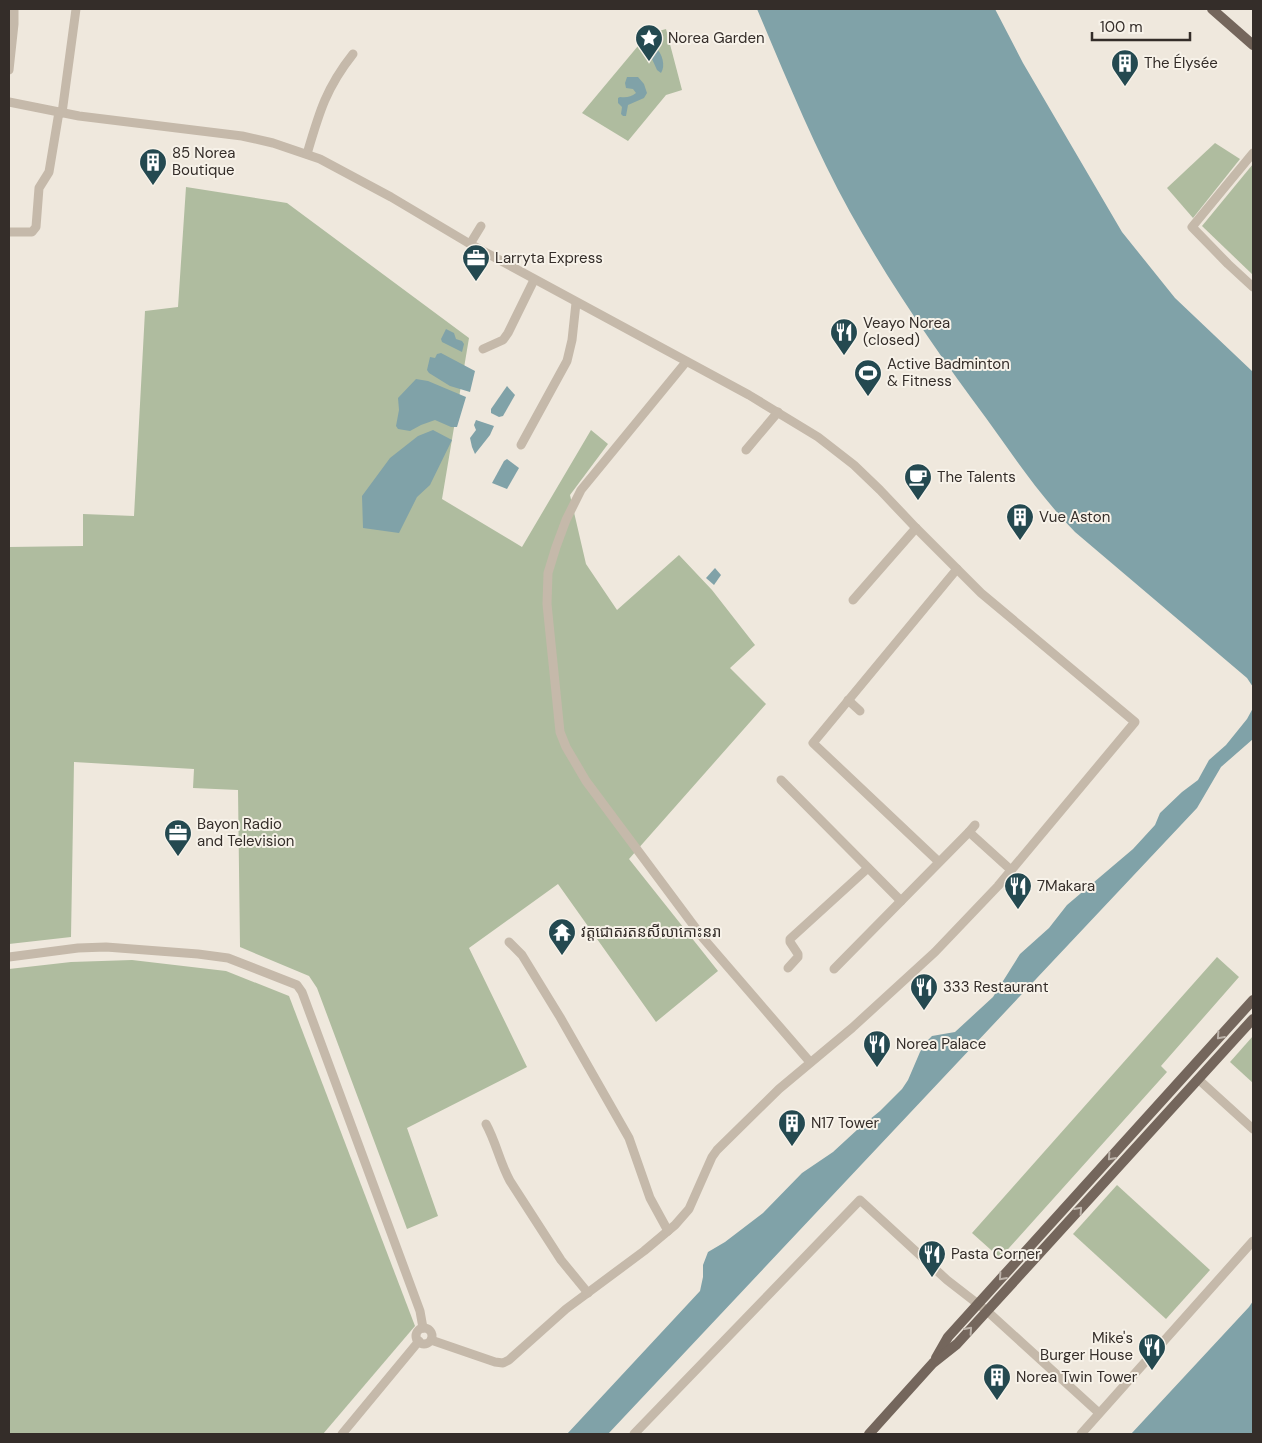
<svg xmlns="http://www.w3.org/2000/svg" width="1262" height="1443" font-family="'DM Sans','Noto Sans Khmer',sans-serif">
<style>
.green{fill:#afbc9f}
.water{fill:#80a2a8}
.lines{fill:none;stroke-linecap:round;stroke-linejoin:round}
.minor{stroke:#c5b9aa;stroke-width:9}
.major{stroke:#74665c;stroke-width:10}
.oneway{stroke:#bcb3aa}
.labels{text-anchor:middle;stroke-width:4;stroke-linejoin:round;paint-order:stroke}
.poi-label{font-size:15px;fill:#342d29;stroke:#f7f2e9;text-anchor:start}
</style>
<rect width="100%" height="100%" fill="#efe8dd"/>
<g class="green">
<polygon points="666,29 682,90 666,95 628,141 582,113 648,34"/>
<polygon points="1215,143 1240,159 1193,218 1167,188"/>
<polygon points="1253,164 1253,275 1202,226"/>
<polygon points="186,187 287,203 469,338 442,499 522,547 591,430 608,444 570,495 586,564 617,610 679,555 712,590 755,645 730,668 766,704 629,859 718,971 656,1022 558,884 469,948 527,1067 407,1128 438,1216 407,1229 317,988 309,976 240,947 238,790 193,788 194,769 74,762 71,937 9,944 9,547 83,546 83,514 134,516 145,311 178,307"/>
<polygon points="1217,957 1239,977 1161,1066 1167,1072 1000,1258 972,1233"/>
<polygon points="132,960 226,971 289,996 415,1326 323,1434 9,1434 9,969 71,962"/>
<polygon points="1253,1036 1253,1083 1230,1062"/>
<polygon points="1117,1185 1210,1270 1166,1319 1073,1234"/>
</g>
<g class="water">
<path d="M757,9H995L1023,63L1122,232L1175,298L1253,372V687L1247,678L1075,532C1041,497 1014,457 986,418C937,352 890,284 850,212C814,147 786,77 757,9Z"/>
<path d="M656,48C662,53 666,66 661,73L657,70L652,59L645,57L646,52Z"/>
<path d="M627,77H638L644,84L647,93L644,98L628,105L626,116H623L621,114L622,107L618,103V98L620,97C626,98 631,97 636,93L633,89L626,88L625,83Z"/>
<polygon points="446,329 454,333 456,339 462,341 464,344 462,352 442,342 441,339"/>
<polygon points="441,353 475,371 470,392 450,386 429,373 427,370 430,357 435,358 437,354"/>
<polygon points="416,379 428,381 466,397 457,427 451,427 435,420 421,425 410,431 398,429 396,426 399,410 398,398"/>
<polygon points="507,386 515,395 503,416 499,417 491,413 491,409"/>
<polygon points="476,420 494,426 490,435 475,454 472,447 470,438 476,430 474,425"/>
<polygon points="433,430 452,440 430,485 417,497 399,533 363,528 362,496 390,458 418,436"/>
<polygon points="507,459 519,468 507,489 492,483 504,461"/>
<polygon points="715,568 721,575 714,585 706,578"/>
<polygon points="1253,708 1253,739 1221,767 1197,808 608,1434 567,1434 700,1291 703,1277 703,1265 708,1252 725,1242 763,1213 802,1173 833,1152 858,1129 880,1111 902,1089 908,1080 920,1052 927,1041 932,1036 955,1032 993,997 1020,954 1049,928 1067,905 1133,849 1155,825 1160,813 1182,792 1198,780 1209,760 1226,745 1247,719"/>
<polygon points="1253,1301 1253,1434 1131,1434 1249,1307"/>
</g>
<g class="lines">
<g class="minor">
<polyline points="9,70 14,24 14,9"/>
<polyline points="9,102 79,116 242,136 273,143 320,159 391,197 470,244 749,395 818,437 854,465 880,490 916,528 981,593 1135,722 998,886 935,952 852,1028 779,1089 717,1150 712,1157 689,1209 675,1225 644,1251 566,1309 509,1360 503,1363 495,1362 431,1340"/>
<polyline points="62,113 76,9"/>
<polyline points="1253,153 1192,227 1228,264 1253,287"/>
<path d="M307,154C319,113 326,88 353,54"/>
<polyline points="9,232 32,232 36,227 39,188 49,172 59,112"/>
<polyline points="470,244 481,226"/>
<polyline points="483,349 503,340 508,333 534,280"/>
<polyline points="686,362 581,490 566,520 556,547 548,573 547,604 560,732 566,747 586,781 703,938 810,1062"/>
<polyline points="521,445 567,361 572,340 576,303"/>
<polyline points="746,450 778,412"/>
<polyline points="853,600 916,528"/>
<polyline points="848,700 860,711"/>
<polyline points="781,780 901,901"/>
<polyline points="975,825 969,832 1011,870"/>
<polyline points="939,862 813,743 957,569"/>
<polyline points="509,942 522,955 560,1017 629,1138 650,1198 668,1231"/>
<polyline points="9,957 78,948 106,947 198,954 228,958 297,985 302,992 420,1311 423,1328"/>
<polyline points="788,968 798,957 798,954 790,942 790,939 868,868"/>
<polyline points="834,969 969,832"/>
<polyline points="1198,1079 1253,1129"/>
<path d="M486,1124C496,1142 500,1163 510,1181L561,1260L588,1293"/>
<circle cx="424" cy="1336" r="8"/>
<polyline points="342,1434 419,1341"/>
<polyline points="634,1434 860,1200 947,1280 987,1311 1099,1413"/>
<polyline points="1081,1434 1253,1241"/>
</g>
<g class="major">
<polyline points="1212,9 1253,45"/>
<polyline points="936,1358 948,1337 1253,1000"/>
<polyline points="869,1434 933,1363 957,1344 987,1311 1253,1019"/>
</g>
</g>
<defs><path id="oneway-chevron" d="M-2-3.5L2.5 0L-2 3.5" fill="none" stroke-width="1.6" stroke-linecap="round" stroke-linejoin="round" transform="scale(1.25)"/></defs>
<g class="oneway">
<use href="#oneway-chevron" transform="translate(1220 1036) rotate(132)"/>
<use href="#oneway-chevron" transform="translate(1111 1157) rotate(132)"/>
<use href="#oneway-chevron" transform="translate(1079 1210) rotate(-48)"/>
<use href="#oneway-chevron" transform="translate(1002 1277) rotate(132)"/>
<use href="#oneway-chevron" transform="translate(969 1330) rotate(-48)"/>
</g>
<defs>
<g id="sight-pin" transform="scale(1.4375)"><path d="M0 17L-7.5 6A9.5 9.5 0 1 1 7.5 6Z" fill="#244950" stroke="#f7f2e9"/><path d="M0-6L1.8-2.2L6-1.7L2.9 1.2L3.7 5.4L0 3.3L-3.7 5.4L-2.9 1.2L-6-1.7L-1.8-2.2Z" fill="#fff"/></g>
<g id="building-pin" transform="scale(1.4375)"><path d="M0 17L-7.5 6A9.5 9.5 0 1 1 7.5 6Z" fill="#244950" stroke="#f7f2e9"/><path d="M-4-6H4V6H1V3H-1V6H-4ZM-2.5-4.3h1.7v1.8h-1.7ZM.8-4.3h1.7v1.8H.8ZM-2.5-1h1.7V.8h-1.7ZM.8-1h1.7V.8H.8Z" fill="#fff"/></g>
<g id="office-pin" transform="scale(1.4375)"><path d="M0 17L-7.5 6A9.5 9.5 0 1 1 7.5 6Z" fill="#244950" stroke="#f7f2e9"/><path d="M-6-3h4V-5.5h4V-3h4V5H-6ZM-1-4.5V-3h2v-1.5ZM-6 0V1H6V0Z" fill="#fff"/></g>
<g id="restaurant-pin" transform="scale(1.4375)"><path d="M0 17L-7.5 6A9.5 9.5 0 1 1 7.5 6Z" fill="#244950" stroke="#f7f2e9"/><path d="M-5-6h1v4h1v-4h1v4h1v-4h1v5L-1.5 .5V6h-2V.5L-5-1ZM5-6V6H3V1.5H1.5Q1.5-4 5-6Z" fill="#fff"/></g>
<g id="stadium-pin" transform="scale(1.4375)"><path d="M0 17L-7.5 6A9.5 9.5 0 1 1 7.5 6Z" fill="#244950" stroke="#f7f2e9"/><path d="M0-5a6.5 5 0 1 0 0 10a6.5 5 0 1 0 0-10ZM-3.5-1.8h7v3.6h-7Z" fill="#fff"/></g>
<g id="cafe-pin" transform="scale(1.4375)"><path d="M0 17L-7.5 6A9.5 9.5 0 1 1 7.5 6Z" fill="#244950" stroke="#f7f2e9"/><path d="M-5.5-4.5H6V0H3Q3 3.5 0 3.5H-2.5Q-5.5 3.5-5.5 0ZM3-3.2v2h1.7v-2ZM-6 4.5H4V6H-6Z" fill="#fff"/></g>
<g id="temple-pin" transform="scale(1.4375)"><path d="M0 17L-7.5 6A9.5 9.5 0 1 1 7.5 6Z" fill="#244950" stroke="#f7f2e9"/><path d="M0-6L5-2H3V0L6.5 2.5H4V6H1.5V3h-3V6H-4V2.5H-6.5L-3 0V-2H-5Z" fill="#fff"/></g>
</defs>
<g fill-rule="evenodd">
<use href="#sight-pin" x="649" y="38"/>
<use href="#building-pin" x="1125" y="63"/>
<use href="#building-pin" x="153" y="162"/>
<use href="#office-pin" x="476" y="258"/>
<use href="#restaurant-pin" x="844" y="332"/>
<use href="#stadium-pin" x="868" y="373"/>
<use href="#cafe-pin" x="918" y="477"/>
<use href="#building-pin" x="1020" y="517"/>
<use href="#office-pin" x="178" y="833"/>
<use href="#restaurant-pin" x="1018" y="886"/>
<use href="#temple-pin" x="562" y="932"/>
<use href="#restaurant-pin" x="924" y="987"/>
<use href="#restaurant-pin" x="877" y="1044"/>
<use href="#building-pin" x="792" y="1123"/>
<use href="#restaurant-pin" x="932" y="1254"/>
<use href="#restaurant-pin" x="1152" y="1347"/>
<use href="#building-pin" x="997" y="1377"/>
</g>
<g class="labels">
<g class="poi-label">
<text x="668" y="43">Norea Garden</text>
<text x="1144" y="68">The Élysée</text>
<text x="172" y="158">85 Norea<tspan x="172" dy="17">Boutique</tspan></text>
<text x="495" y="263">Larryta Express</text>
<text x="863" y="328">Veayo Norea<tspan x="863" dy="17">(closed)</tspan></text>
<text x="887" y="369">Active Badminton<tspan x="887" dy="17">&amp; Fitness</tspan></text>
<text x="937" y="482">The Talents</text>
<text x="1039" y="522">Vue Aston</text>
<text x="197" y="829">Bayon Radio<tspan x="197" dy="17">and Television</tspan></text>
<text x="1037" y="891">7Makara</text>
<text x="581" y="937">វត្តជោតរតនសីលាកោះនរា</text>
<text x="943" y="992">333 Restaurant</text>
<text x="896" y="1049">Norea Palace</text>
<text x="811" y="1128">N17 Tower</text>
<text x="951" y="1259">Pasta Corner</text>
<text x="1133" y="1343" text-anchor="end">Mike's<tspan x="1133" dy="17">Burger House</tspan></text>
<text x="1016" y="1382">Norea Twin Tower</text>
</g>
</g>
<rect width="1262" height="1443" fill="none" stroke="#342d29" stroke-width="20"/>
<path d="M1092 32v8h98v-8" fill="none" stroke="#342d29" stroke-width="2.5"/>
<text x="1100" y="32" font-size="15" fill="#342d29" stroke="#f7f2e9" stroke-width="4" paint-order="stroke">100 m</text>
</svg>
